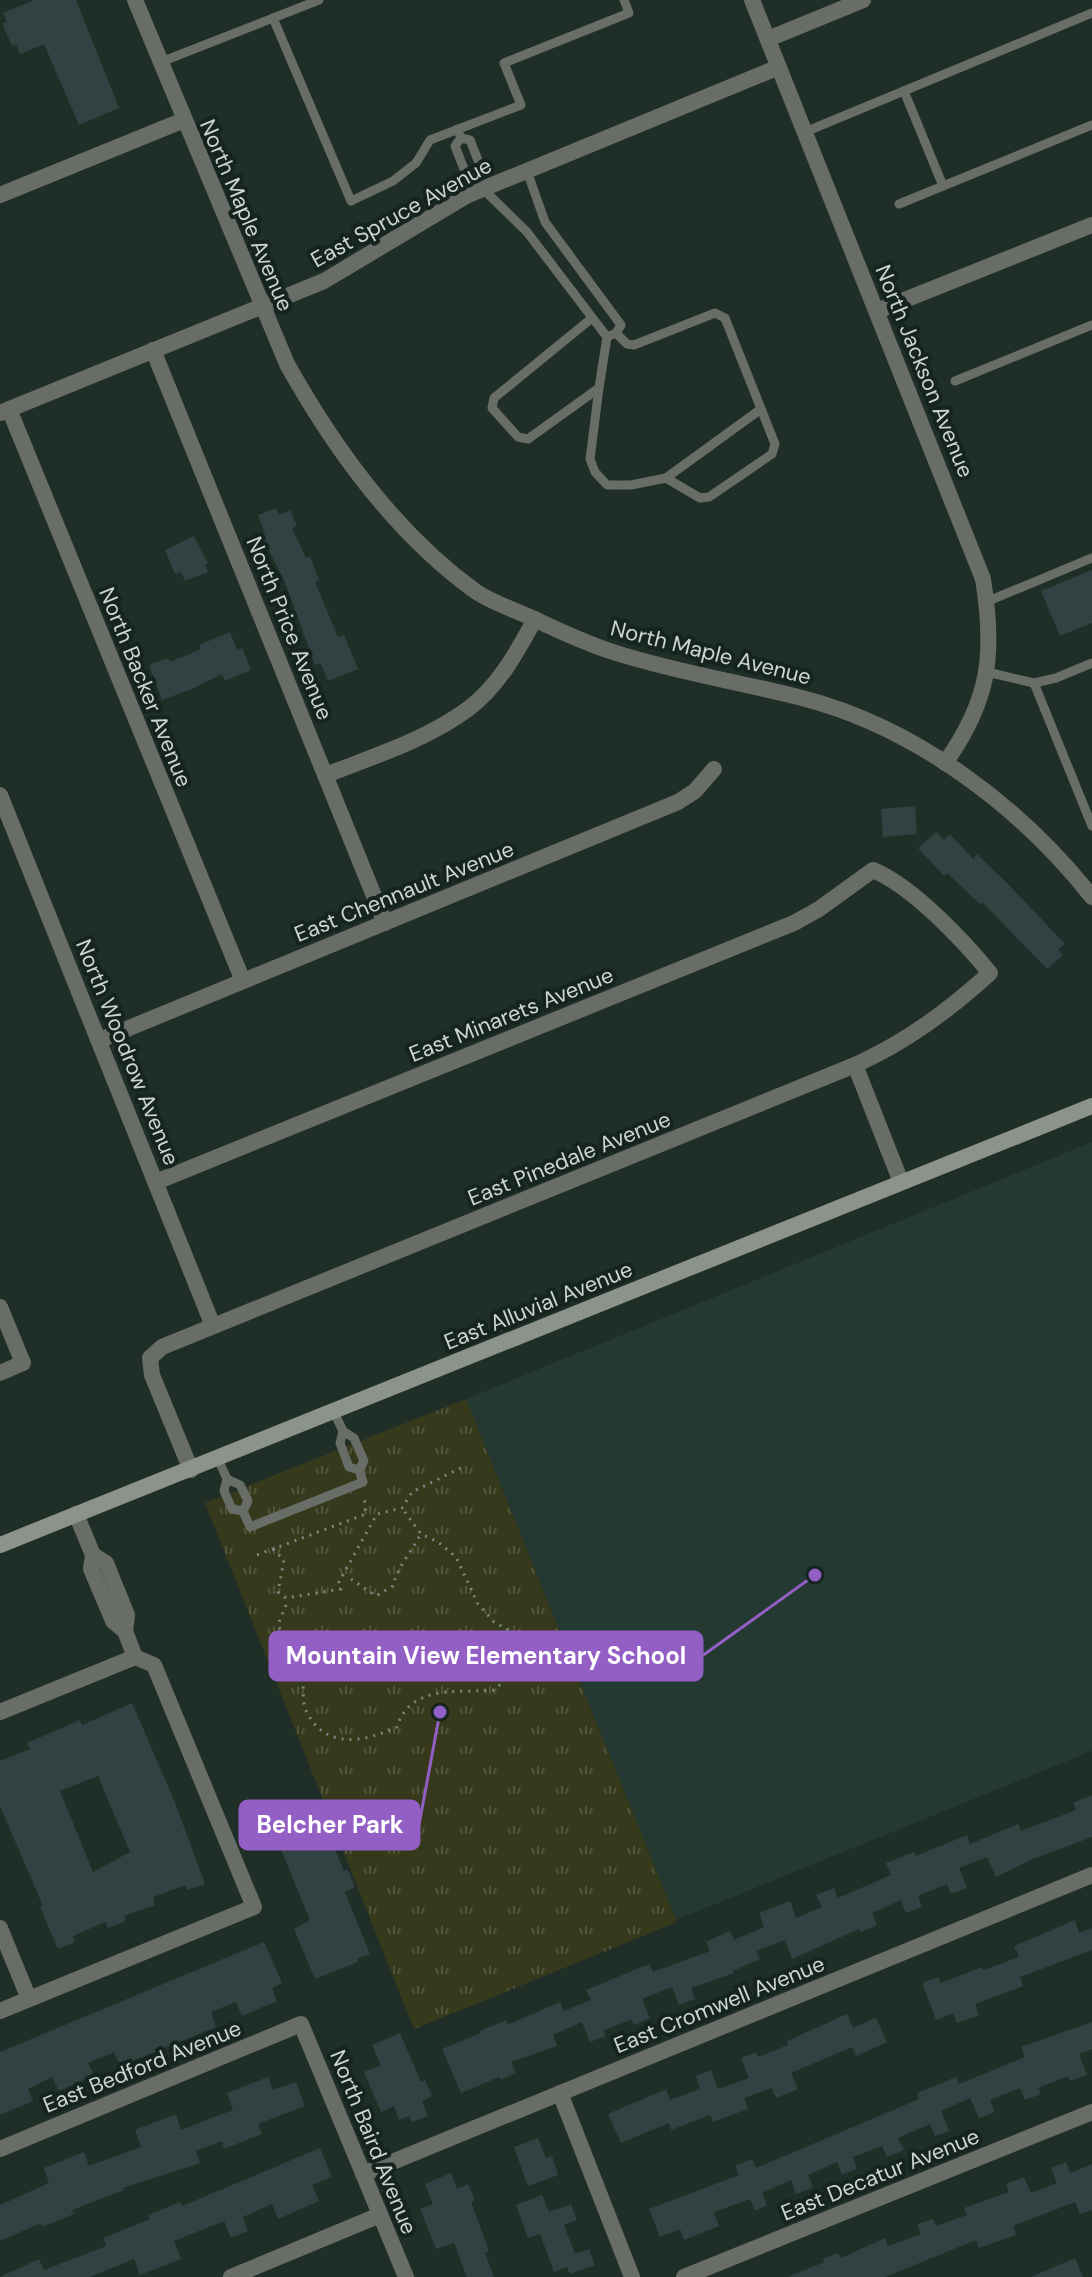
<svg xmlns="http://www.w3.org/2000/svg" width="1092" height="2277" font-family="'DM Sans',sans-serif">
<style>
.built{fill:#243931}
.park{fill:url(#park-tufts)}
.building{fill:#314242;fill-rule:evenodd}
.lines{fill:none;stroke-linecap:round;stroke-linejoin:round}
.path{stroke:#7c8782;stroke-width:3;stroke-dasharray:2 6;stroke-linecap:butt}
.service{stroke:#696d68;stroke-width:9}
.minor{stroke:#696d68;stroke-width:16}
.tertiary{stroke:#696d68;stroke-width:16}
.secondary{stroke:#8c938b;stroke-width:16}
.labels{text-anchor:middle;stroke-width:8;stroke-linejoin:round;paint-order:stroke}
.street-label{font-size:22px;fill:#ccd5d1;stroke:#16241f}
.leader{fill:none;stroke:#935fc4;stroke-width:3}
.callout-dot{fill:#935fc4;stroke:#16241f;stroke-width:3}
.callout{fill:#935fc4;stroke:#935fc4;stroke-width:3}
.callout-label{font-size:24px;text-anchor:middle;font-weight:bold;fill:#fff}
</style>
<defs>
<pattern id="park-tufts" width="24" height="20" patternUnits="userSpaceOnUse" patternTransform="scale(2)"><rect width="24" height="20" fill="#36391b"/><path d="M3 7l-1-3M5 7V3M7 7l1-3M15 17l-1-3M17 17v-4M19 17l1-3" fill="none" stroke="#52553b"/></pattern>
</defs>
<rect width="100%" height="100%" fill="#202e28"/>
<polygon class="built" points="1092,1142 1092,1751 676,1920 466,1399"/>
<polygon class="park" points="466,1399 677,1922 414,2029 205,1503"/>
<g class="building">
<polygon points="34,0 76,0 119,108 79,125 44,44 20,54 16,44 12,46 2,23 7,22 3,13"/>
<polygon points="276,508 279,515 290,510 297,526 292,528 306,558 310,556 319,580 315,582 338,637 344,635 358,669 328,681 322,666 319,663 315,665 284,580 260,533 264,531 258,515"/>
<polygon points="194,536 208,563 205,564 208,572 185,581 181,572 175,574 165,550"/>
<polygon points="1092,570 1092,623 1060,636 1041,591"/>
<polygon points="230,632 236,647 238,650 242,648 251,670 225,681 222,674 192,689 162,700 149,665 168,658 170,662 201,649 199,645"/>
<polygon points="915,806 917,834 883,837 881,809"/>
<polygon points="936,832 944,840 950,834 973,859 977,854 1008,884 1065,944 1058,950 1063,955 1047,969 982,902 980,904 947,873 944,876 918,848"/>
<path d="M132,1703L174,1800L205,1884L187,1890L186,1885L153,1897L155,1905L124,1916L126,1921L108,1928L105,1922L73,1936L75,1942L58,1949L40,1907L43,1906L0,1806V1761L30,1749L27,1743L80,1720L82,1725ZM98,1776L130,1852L93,1872L60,1791Z"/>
<polygon points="1092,1795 1092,1837 1033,1859 996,1877 987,1857 959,1868 967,1888 951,1894 947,1884 918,1896 922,1907 906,1913 901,1900 872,1913 877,1925 861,1932 859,1929 792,1959 785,1940 756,1951 760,1959 733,1971 734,1973 691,1988 695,1999 679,2005 672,1987 642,1999 650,2018 634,2025 632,2019 603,2031 606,2036 590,2042 582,2022 553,2035 557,2046 511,2062 516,2073 500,2080 499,2077 461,2093 442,2049 481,2033 480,2031 506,2020 507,2025 560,2002 564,2011 591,2000 586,1990 649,1964 653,1972 710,1951 706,1942 730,1931 734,1940 764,1927 759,1913 790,1901 796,1918 822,1907 816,1895 834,1888 838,1898 891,1875 886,1863 914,1852 916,1856 967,1835 970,1844 1018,1824 1021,1831 1076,1810 1073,1803"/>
<polygon points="316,1804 344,1871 348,1870 355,1887 345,1892 370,1954 357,1959 358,1962 315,1979 294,1929 310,1920 270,1823"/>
<polygon points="1075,1920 1079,1933 1092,1928 1092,1950 1020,1977 1023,1986 975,2004 979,2015 957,2023 953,2013 936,2020 922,1983 938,1977 941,1983 982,1967 984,1970 1019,1957 1014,1946"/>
<polygon points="264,1942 282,1983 272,1988 277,2001 242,2016 236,2002 211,2012 216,2027 120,2066 114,2052 88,2063 94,2075 59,2091 52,2077 28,2089 33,2101 0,2115 0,2052"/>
<polygon points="847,2014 853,2028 876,2018 887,2042 856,2056 852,2047 791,2073 798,2089 776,2098 772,2088 744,2098 748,2109 713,2122 710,2115 671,2130 669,2123 621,2143 608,2114 666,2089 670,2100 700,2089 696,2076 711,2070 718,2089 749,2078 741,2058 756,2052 758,2057 788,2045 787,2041"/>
<polygon points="1092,2022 1092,2049 1079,2054 1087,2075 1070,2081 1068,2076 1038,2088 1041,2094 1025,2100 1020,2088 990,2100 995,2112 979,2118 970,2098 941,2111 949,2131 935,2136 930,2124 898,2138 904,2150 887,2157 882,2146 853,2157 857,2169 842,2175 837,2162 808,2175 813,2187 796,2194 791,2180 762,2193 767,2205 755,2211 750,2199 714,2212 719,2226 684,2240 680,2229 660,2237 649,2209 739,2175 735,2166 752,2159 756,2168 919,2099 917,2093 956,2077 959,2084 1025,2057 1021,2047"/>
<polygon points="400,2033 421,2082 425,2080 432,2096 422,2101 428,2116 412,2122 409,2116 399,2120 394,2106 381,2112 364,2072 381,2065 372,2045"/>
<polygon points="268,2077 273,2090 296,2082 305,2106 258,2124 262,2134 224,2149 222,2141 196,2151 200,2163 123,2188 124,2190 72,2210 74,2214 42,2227 41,2223 0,2241 0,2205 49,2183 44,2168 84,2152 89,2166 141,2147 135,2130 176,2114 181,2130 214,2117 233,2110 227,2093"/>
<polygon points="538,2138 546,2158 552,2156 558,2175 528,2186 514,2147"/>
<polygon points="320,2148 332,2177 312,2185 319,2201 278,2219 272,2204 243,2217 248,2231 231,2238 224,2221 174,2241 181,2259 140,2275 134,2259 90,2277 0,2277 39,2259 44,2270 106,2246 103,2238 150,2219 148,2215 180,2202 182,2206"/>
<polygon points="1066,2162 1070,2173 1092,2164 1092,2210 1080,2214 1075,2202 1013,2226 1016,2235 979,2248 976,2240 885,2277 788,2277 824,2262 823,2259 838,2253 841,2258 885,2238 888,2246 921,2234 917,2224 933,2219 936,2226 967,2215 964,2208 1009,2192 1006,2184 1024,2177 1031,2193 1057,2183 1051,2168"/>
<polygon points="451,2173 457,2189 468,2184 475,2200 471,2202 489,2251 485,2253 494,2277 467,2277 454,2243 436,2249 420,2209 433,2204 425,2184"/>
<polygon points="542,2195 549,2212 571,2204 577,2220 564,2225 575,2254 589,2249 595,2265 570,2274 567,2267 554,2272 540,2234 528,2238 516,2205"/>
<polygon points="1075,2258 1083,2277 1031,2277"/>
</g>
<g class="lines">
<g class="path">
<polyline points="273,1549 284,1560 278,1592 286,1598 341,1589 339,1582 377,1514 402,1508 412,1492 465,1466"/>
<polyline points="257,1555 366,1514 364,1495"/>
<path d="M351,1579L376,1596L393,1586C397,1567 411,1553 420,1535"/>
<path d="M286,1605L278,1625C286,1643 295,1659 301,1677C305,1687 302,1699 305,1708C323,1751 364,1742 397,1727C410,1684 458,1693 494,1690L514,1672L516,1651L507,1629L494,1622L478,1604L456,1557L438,1542L421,1534L402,1508"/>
</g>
<g class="service">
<polyline points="273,18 351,201 393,181 416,163 430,140 521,105 504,63 629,13 624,0"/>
<polyline points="161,62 319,0"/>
<polyline points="904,91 943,186"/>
<polyline points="457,129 461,138 455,146 466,174 475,176 483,189 527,232 607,337 616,333 621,325 545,222 527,171"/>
<polyline points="805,132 1092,13"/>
<polyline points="461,138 470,140 481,168 475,176"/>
<polyline points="899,204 1092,125"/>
<polyline points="592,318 494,398 492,408 518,437 528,439 599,388 607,337"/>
<polyline points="955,381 1092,325"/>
<polyline points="599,388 590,459 595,472 607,485 631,485 666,478 700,498 709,497 772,454 775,444 725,318 715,313 634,345 627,344 616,333"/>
<polyline points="666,478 761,409"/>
<polyline points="986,602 1092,558"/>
<polyline points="987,672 1034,683 1092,826"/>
<polyline points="1034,683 1056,678 1092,663"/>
<polyline points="334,1412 343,1431 354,1438 364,1461 359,1470 349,1467 340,1443 343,1431"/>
<polyline points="218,1459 227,1479 224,1491 232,1509 243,1511 248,1501 240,1485 227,1479"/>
<polyline points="243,1511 250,1527 363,1482 359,1470"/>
</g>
<g class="minor">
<path d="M752,0L983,579C995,654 990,700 945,763"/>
<polyline points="768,39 863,0"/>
<polyline points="0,195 184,120"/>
<polyline points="877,311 1092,225"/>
<polyline points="153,350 385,923"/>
<polyline points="9,409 243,981"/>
<polyline points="0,413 324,281 468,195 779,67"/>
<path d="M326,775C374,756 426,740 468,709C498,687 517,652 535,619"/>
<polyline points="0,795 213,1326"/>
<polyline points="100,1040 678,802 695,791 714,769"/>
<polyline points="855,1065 901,1182"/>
<path d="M156,1182L794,923L819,909L873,870C912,886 963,940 990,973C948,1011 906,1042 855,1065L162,1347L150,1358L152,1375L191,1470"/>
<polyline points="0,1307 23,1363 0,1373"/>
<polyline points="76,1514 93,1555 91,1569 113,1621 125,1631 135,1657"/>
<polyline points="93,1555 106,1563 127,1615 125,1631"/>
<polyline points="0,1712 135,1657 154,1665 254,1907 0,2011"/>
<polyline points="0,1928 29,1999"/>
<polyline points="560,2093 632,2277"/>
<polyline points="0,2149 301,2024 406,2277"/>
<polyline points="363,2174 1092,1875"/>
<polyline points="231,2277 380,2215"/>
<polyline points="684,2277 1092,2112"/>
</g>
<path class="tertiary" d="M135,0L287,364C335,450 395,533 475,591C491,602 512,609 530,617C557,630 585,643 613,652C675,672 739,682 802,698C915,727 1020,806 1092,897"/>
<polyline class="secondary" points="0,1545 1092,1106"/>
</g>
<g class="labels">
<g class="street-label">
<text transform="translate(401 212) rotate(-29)" y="8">East Spruce Avenue</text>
<text transform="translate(247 215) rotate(67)" y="8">North Maple Avenue</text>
<text transform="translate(925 371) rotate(68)" y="8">North Jackson Avenue</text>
<text transform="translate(290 628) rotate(68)" y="8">North Price Avenue</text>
<text transform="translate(711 652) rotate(14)" y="8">North Maple Avenue</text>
<text transform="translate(146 687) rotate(68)" y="8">North Backer Avenue</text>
<text transform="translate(404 891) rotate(-22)" y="8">East Chennault Avenue</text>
<text transform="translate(511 1014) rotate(-22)" y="8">East Minarets Avenue</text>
<text transform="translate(128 1052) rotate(68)" y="8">North Woodrow Avenue</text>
<text transform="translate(569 1158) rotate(-22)" y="8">East Pinedale Avenue</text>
<text transform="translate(538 1305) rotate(-22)" y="8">East Alluvial Avenue</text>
<text transform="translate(719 2004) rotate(-22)" y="8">East Cromwell Avenue</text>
<text transform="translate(142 2066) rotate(-22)" y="8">East Bedford Avenue</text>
<text transform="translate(374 2142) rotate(68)" y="8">North Baird Avenue</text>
<text transform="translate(880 2174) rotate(-22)" y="8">East Decatur Avenue</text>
</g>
</g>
<path class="leader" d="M815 1575L702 1656M440 1712L419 1825"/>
<g class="callout-dot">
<circle cx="815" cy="1575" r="8"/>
<circle cx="440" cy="1712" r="8"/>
</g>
<g class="callout">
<rect x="270" y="1632" width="432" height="48" rx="8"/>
<rect x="240" y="1801" width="179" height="48" rx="8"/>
</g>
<g class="callout-label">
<text x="486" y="1664">Mountain View Elementary School</text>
<text x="330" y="1833">Belcher Park</text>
</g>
</svg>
